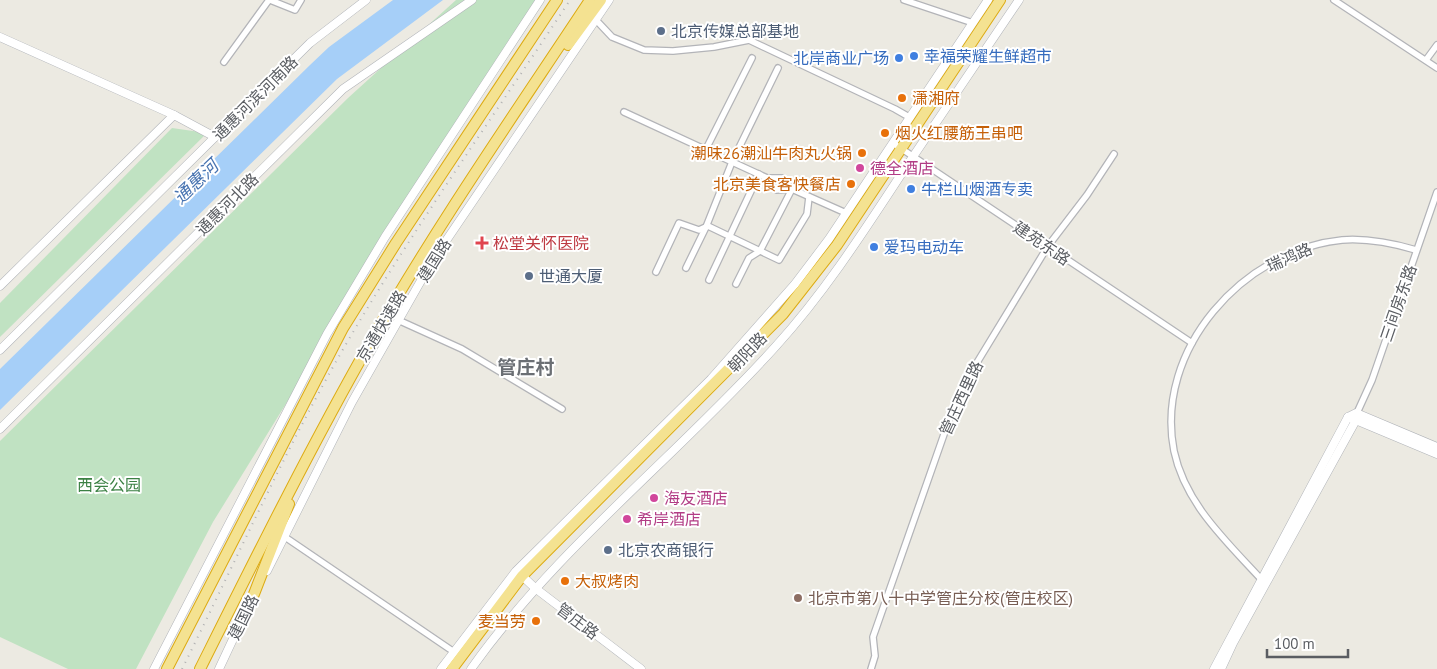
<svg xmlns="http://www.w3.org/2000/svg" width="1437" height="669" font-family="'PT Sans','Noto Sans SC',sans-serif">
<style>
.green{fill:#c0e2c2}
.water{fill:#a6cff8}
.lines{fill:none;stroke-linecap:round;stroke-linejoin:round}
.street-casing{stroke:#b3b4b8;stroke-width:8}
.secondary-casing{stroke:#b1b4b9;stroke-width:9}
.highway-casing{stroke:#ddab12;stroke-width:12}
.street{stroke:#fff;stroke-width:5.5}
.secondary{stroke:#fff;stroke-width:8}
.highway{stroke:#f4e291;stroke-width:10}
.rail{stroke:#b1b1b2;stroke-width:2;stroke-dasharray:1 6;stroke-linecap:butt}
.service-dot{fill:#5c6f8a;stroke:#fff;stroke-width:2}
.shop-dot{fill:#3f7fe0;stroke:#fff;stroke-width:2}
.food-dot{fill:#e8710a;stroke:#fff;stroke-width:2}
.hotel-dot{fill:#d1479c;stroke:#fff;stroke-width:2}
.health-dot{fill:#e0444e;stroke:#fff;stroke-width:2}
.education-dot{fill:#8d6e63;stroke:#fff;stroke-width:2}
.labels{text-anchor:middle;stroke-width:4;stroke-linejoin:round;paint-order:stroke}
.service-label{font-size:16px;fill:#4e5e75;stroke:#fff;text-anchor:start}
.shop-label{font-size:16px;fill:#366cbe;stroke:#fff;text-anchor:start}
.street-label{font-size:16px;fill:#5a5d62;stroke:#fff}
.food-label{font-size:16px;fill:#c56008;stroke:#fff;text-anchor:start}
.hotel-label{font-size:16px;fill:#b23c85;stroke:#fff;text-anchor:start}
.health-label{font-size:16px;fill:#be3a42;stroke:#fff;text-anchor:start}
.park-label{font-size:16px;fill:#3b8043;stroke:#fff}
.education-label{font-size:16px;fill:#785e54;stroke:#fff;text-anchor:start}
.water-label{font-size:18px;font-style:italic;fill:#4874b1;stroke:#fff}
.quarter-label{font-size:19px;font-weight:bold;fill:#6b6f74;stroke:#fff}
</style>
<rect width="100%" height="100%" fill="#eceae2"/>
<g class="green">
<polygon points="456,0 535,0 213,522 136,669 68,669 0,637 0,441 348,98"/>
<polygon points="172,128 207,133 0,337 0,303"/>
</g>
<polygon class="water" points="393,0 443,0 337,79 0,410 0,369 310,65 329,47"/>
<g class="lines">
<g class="street-casing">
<g id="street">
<polyline points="270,0 295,10 301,0"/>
<polyline points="904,0 973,23"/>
<polyline points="1334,0 1437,68"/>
<polyline points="596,20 612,37 644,50 673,51 714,47 749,40 895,109 909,117"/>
<polyline points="1426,60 1437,45"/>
<polyline points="224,62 269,0"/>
<polyline points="624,112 767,178"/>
<polyline points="893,143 1192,343"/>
<polyline points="706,149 752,58"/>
<polyline points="792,189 776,190 767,178 782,178 792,189 846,213"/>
<polyline points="686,268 706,227 732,162 778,68"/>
<polyline points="656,272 679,223 699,230 708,226 779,260 807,214 809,197"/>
<polyline points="709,280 759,174"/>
<polyline points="736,284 749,258 760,251 792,189"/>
<polyline points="398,320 462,349 562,409"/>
<polyline points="1356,415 1372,380 1437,192"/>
<polyline points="285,537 454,652"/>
<path d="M1260,578C1225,540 1185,503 1174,451C1154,350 1243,250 1342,240C1367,238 1392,243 1416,250"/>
<polyline points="871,669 875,656 873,637 949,420 967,379 1048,246 1087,195 1114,154"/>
</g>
</g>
<g class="secondary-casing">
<g id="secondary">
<polyline points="0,37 174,115"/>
<polyline points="0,286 174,115 215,137"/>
<polyline points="0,350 310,43 366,0"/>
<polyline points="1348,417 1356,413 1437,447"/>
<polyline points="1351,418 1437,454"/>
<polyline points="0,429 343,89 472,0"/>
<polyline points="267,571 352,402 431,263 609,0"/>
<polyline points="519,573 535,588 641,669"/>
<polyline points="154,669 327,334 385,237 540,0"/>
<polyline points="219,669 256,590"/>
<polyline points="441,669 516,571 711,379 795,284 829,239 988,0"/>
<path d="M471,669C557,548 677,456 776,346C825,292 864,231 904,170C942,113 981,57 1019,0"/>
<polyline points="1214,669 1348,417"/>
<polyline points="1221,669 1233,643 1356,420"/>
</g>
</g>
<g class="highway-casing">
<g id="highway">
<polyline points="568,45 601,0"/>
<polyline points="254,594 289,504"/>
<polyline points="167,669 343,328 396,243 557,0"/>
<path d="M200,669C255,559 310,448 371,341C438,224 516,112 590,0"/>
<polyline points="452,669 522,576 783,314 837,245 1000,0"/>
</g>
</g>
<use href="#street" class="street"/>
<use href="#secondary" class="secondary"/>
<use href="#highway" class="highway"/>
<path class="rail" d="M182,669C237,559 287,445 349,339C417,223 496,113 570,0"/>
</g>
<g class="service-dot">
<circle cx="661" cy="31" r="5"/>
<circle cx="529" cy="276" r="5"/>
<circle cx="608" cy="550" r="5"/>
</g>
<g class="shop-dot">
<circle cx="914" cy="56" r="5"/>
<circle cx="899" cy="58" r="5"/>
<circle cx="911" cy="189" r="5"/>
<circle cx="874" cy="247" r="5"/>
</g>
<g class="food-dot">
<circle cx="902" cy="98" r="5"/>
<circle cx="885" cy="133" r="5"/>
<circle cx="862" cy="153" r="5"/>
<circle cx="851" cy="184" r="5"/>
<circle cx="565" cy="581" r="5"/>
<circle cx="536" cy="621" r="5"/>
</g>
<g class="hotel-dot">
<circle cx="860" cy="168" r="5"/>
<circle cx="654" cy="498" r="5"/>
<circle cx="627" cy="519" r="5"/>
</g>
<path class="health-dot" d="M479.5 235.5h5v5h5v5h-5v5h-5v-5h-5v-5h5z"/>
<circle class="education-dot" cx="798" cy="598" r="5"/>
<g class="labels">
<g class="service-label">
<text x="671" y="37">北京传媒总部基地</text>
<text x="539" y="282">世通大厦</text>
<text x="618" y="556">北京农商银行</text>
</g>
<g class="shop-label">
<text x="924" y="62">幸福荣耀生鲜超市</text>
<text x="889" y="64" text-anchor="end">北岸商业广场</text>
<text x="921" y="195">牛栏山烟酒专卖</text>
<text x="884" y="253">爱玛电动车</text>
</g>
<g class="street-label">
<text transform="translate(255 98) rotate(-45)" y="6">通惠河滨河南路</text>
<text transform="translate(227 204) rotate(-45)" y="6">通惠河北路</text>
<text transform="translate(1042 243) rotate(34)" y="6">建苑东路</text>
<text transform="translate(1289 257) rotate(-24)" y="6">瑞鸿路</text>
<text transform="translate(434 260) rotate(-58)" y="6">建国路</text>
<text transform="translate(1398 303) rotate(-71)" y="6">三间房东路</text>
<text transform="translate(381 326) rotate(-59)" y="6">京通快速路</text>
<text transform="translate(747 352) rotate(-46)" y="6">朝阳路</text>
<text transform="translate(961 398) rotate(-65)" y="6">管庄西里路</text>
<text transform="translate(243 617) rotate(-64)" y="6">建国路</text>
<text transform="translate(578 621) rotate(37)" y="6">管庄路</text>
</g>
<g class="food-label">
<text x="912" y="104">潇湘府</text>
<text x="895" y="139">烟火红腰筋王串吧</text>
<text x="852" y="159" text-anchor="end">潮味26潮汕牛肉丸火锅</text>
<text x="841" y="190" text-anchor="end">北京美食客快餐店</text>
<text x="575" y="587">大叔烤肉</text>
<text x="526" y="627" text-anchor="end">麦当劳</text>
</g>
<g class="hotel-label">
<text x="870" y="174">德全酒店</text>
<text x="664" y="504">海友酒店</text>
<text x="637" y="525">希岸酒店</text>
</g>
<g class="health-label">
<text x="493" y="249">松堂关怀医院</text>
</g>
<g class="park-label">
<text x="109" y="491">西会公园</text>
</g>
<g class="education-label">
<text x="808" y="604">北京市第八十中学管庄分校(管庄校区)</text>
</g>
<g class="water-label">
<text transform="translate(196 182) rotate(-44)" y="6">通惠河</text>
</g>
<g class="quarter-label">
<text x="526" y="374">管庄村</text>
</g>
</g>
<path d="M1267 649v8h81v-8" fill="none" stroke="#5a5d62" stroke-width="2.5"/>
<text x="1274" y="649" font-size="15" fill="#5a5d62" stroke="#ffffff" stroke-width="4" paint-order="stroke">100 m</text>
</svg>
